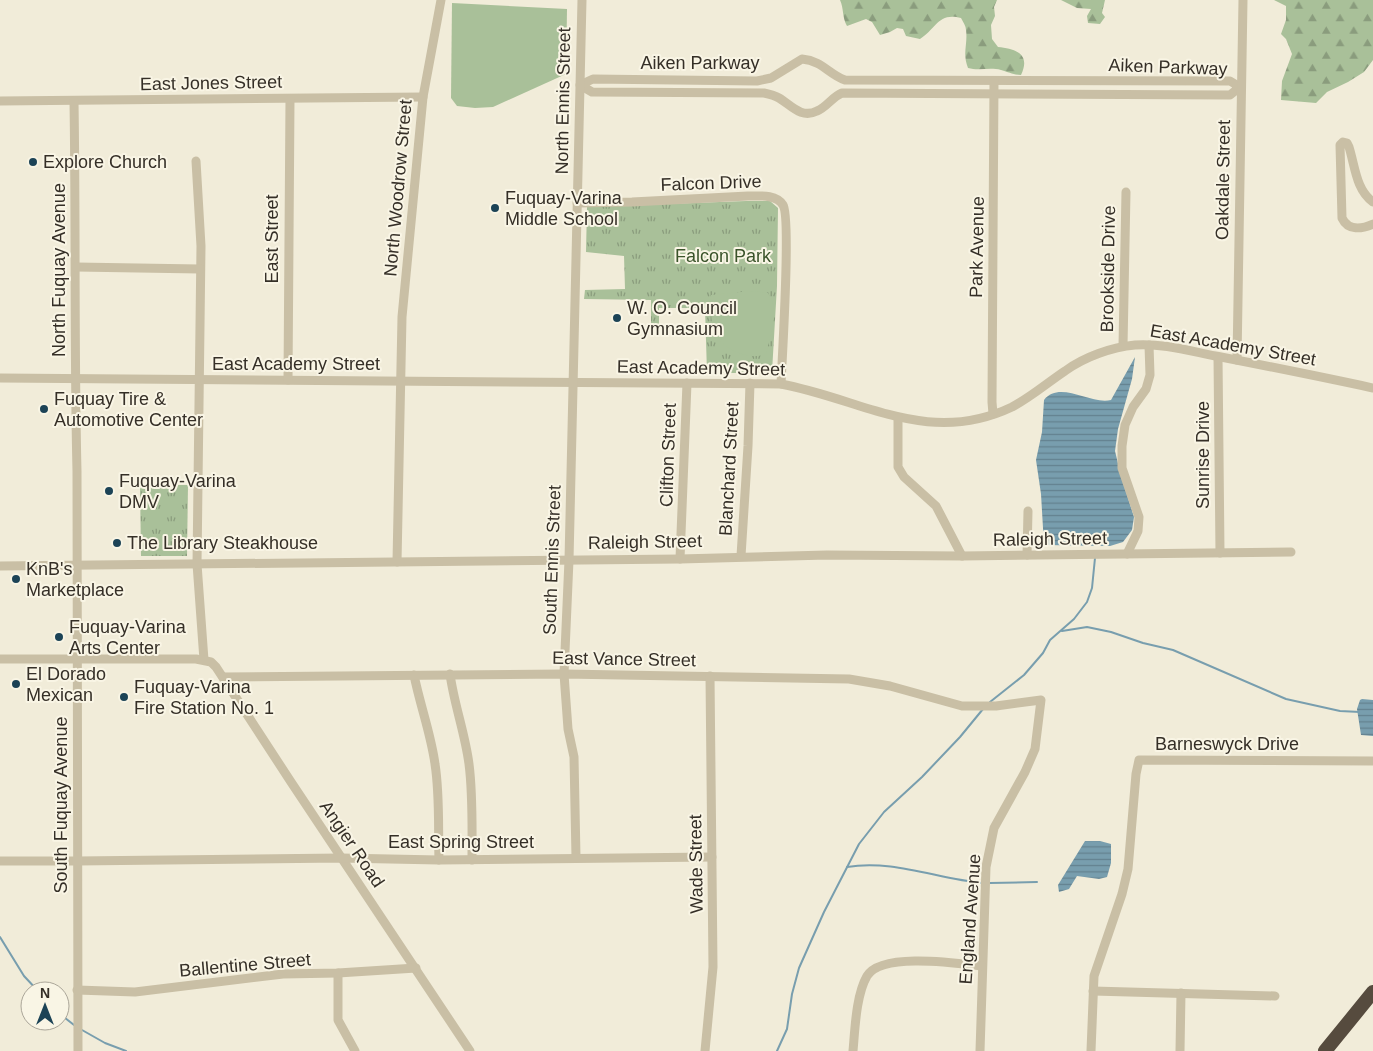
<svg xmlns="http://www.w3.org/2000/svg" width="1373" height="1051" font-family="Arial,sans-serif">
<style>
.grass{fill:url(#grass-tufts)}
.forest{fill:url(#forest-firs)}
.pitch{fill:#a9c099}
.water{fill:url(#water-rules)}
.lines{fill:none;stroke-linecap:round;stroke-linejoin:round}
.stream{stroke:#789eae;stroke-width:2}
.minor{stroke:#c9bfa5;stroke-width:9}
.highway{stroke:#564b3e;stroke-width:14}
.poi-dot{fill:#1c4356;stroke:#f9f5e5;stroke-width:2}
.labels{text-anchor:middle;stroke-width:4;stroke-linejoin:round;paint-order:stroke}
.street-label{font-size:18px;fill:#352f27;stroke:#f9f5e5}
.poi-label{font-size:18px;fill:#352f27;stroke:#f9f5e5;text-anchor:start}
.park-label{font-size:18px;fill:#3a532a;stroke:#f9f5e5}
</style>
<defs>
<pattern id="grass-tufts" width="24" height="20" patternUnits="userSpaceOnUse" patternTransform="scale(1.25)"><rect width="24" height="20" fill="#a9c099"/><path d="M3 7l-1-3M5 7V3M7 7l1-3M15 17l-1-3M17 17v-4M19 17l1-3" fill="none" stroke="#8a9c7d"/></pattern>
<pattern id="forest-firs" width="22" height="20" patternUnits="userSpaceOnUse" patternTransform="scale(1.25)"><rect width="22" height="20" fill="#a9c099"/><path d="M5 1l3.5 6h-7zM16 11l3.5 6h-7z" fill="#8a9c7d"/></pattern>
<pattern id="water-rules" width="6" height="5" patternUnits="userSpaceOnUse" patternTransform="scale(1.25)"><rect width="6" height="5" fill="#789eae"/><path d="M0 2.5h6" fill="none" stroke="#63818e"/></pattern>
</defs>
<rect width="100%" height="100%" fill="#f1ecd9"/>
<g class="grass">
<polygon points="746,201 770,201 778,208 777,286 772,372 770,373 707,373 705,308 659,308 659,335 651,335 651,300 584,299 585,290 625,289 624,256 586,252 587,207"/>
<polygon points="140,485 188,485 187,556 141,556"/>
</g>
<g class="forest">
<path d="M840,0H997L994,7L995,16L991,25L992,39L998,47C1016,49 1031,54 1021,75C1013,75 1009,72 1001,70C990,67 979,71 968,68C962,53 968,44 966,30C966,26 963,22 961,18C938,12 936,29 920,39L906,36L903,29L897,28L890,32L880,35L872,22L866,19L847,26C842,17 844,9 840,0Z"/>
<polygon points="1061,0 1105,0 1102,13 1105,17 1100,24 1088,23 1087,16 1091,9 1077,8"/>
<polygon points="1274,0 1373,0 1373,60 1364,72 1348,82 1327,92 1316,103 1281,100 1282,81 1292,54 1286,39 1281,34 1286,20 1286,6"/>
</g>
<g class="pitch">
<polygon points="452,3 567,9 566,74 493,107 475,108 457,106 451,98"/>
<path d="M751,291L768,293C781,311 770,335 766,354C749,361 723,349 715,334C711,327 710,302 711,295Z"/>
</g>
<g class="water">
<path d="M1135,357L1132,379L1118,429L1115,451L1121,476L1134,517L1132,530L1123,542L1110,546L1044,545L1041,494L1036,460L1042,432L1044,400C1060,380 1090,405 1111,400Z"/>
<polygon points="1362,699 1373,700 1373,736 1361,735 1357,709 1360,700"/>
<polygon points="1085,841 1100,841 1111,844 1111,863 1107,877 1099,879 1077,876 1069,889 1059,892 1058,885"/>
</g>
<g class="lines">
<g class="stream">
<polyline points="1062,631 1087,627 1111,632 1143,643 1173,650 1286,699 1340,711 1360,712"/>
<polyline points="990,702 1024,675 1043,653 1050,640 1074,619 1087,602 1092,588 1095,558"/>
<path d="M847,867C892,859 938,879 982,883"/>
<polyline points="990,883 1037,882"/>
<polyline points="0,937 24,976 38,991"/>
<polyline points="60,1014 74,1025"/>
<polyline points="82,1030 105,1043 126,1051"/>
<polyline points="777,1051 787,1029 792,994 799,968 824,912 859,844 884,812 922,777 960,737 983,709"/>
</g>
<g class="minor">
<path d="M802,59C823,61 828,74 845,80L1230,81L1240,87L1230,95L842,93C832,97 827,107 817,111C801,119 791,105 779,98C774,95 769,94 764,93L592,92L580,85L593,79L757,81L771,78Z"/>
<polyline points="0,101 423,97"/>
<path d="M74,101C76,225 74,348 77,471L78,1051"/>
<polyline points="196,161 201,246 197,564 204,660"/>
<path d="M1373,202C1356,190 1355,166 1349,147L1347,143L1343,142L1340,145L1342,218C1348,231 1362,229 1373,224"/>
<path d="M577,203L632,202L748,196C759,196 776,194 783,205C791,217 782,360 781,384"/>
<polyline points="76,267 200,269"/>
<polyline points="1123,346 1126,192"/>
<polyline points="1218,357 1220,553"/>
<polyline points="1237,360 1243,0"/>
<path d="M0,378L781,384C862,399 928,447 1012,407C1031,397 1047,383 1065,371C1084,357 1112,347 1135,345C1164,343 1193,352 1221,357C1272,367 1322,377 1373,388"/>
<polyline points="288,380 290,99"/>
<polyline points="993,414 992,402 994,81"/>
<polyline points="898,418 898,467 904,477 936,506 962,556"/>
<polyline points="1127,554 1138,531 1139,517 1122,468 1122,446 1125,425 1133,407 1146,389 1150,375 1149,345"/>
<polyline points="1027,555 1028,511"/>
<polyline points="741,556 748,446 750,383"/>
<polyline points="680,559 687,383"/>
<polyline points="397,562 402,317 423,97 441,0"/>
<polyline points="0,566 680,559 827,555 962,556 1291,552"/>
<polyline points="0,659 196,659 211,662 216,667 291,782 470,1051"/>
<path d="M450,674C454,704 465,733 469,764C473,795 472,828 472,860"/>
<path d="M414,675C420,705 431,734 435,764C440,796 438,828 439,860"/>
<polyline points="223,677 564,674 849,679 890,686 962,706 996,706 1041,700 1035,749 1025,772 994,828 986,867 980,1051"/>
<polyline points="576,857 574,757 568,729 564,674 569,560 582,0"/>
<polyline points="0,861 77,861 341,858 439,860 712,857"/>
<polyline points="338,973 338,1020 355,1051"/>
<polyline points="77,990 135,992 283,974 338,973 416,968"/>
<polyline points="1093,991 1275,996"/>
<polyline points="705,1051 713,967 710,676"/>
<path d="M853,1051C855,1029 856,995 867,976C881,952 956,963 982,966"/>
<polyline points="1091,1051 1094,976 1122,894 1128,869 1136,774 1139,760 1373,761"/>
<polyline points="1180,1051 1181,993"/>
</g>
<polyline class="highway" points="1325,1051 1373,992"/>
</g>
<g class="poi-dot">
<circle cx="33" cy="162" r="5"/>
<circle cx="495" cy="208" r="5"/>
<circle cx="617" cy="318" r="5"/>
<circle cx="44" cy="409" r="5"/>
<circle cx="109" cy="491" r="5"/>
<circle cx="117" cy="543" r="5"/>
<circle cx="16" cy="579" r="5"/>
<circle cx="59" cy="637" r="5"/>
<circle cx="16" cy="684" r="5"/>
<circle cx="124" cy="697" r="5"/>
</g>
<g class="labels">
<g class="street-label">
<text x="700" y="69">Aiken Parkway</text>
<text transform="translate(1168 67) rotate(2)" y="6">Aiken Parkway</text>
<text transform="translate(211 83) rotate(-1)" y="6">East Jones Street</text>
<text transform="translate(563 101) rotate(-89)" y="6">North Ennis Street</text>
<text transform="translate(1223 180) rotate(-89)" y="6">Oakdale Street</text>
<text transform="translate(711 183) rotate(-2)" y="6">Falcon Drive</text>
<text transform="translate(398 188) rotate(-85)" y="6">North Woodrow Street</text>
<text transform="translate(272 239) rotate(-90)" y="6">East Street</text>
<text transform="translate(977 247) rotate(-89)" y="6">Park Avenue</text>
<text transform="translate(1108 269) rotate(-89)" y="6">Brookside Drive</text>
<text transform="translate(59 270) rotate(-90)" y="6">North Fuquay Avenue</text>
<text transform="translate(1233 345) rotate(10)" y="6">East Academy Street</text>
<text x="296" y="370">East Academy Street</text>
<text transform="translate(701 368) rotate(1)" y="6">East Academy Street</text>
<text transform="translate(668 455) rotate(-88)" y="6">Clifton Street</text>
<text transform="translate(1203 455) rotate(-90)" y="6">Sunrise Drive</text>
<text transform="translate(729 469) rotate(-87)" y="6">Blanchard Street</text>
<text transform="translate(1050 539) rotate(-1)" y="6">Raleigh Street</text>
<text transform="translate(645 542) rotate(-1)" y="6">Raleigh Street</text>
<text transform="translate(552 560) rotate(-88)" y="6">South Ennis Street</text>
<text transform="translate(624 659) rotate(1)" y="6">East Vance Street</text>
<text x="1227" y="750">Barneswyck Drive</text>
<text transform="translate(61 805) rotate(-90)" y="6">South Fuquay Avenue</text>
<text x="461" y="848">East Spring Street</text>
<text transform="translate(352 844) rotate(56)" y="6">Angier Road</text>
<text transform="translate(696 864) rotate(-91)" y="6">Wade Street</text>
<text transform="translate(970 919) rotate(-86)" y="6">England Avenue</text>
<text transform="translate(245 965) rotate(-5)" y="6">Ballentine Street</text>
</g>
<g class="poi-label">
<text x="43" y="168">Explore Church</text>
<text x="505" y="204">Fuquay-Varina<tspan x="505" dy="21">Middle School</tspan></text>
<text x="627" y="314">W. O. Council<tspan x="627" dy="21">Gymnasium</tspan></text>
<text x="54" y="405">Fuquay Tire &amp;<tspan x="54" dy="21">Automotive Center</tspan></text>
<text x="119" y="487">Fuquay-Varina<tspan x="119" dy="21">DMV</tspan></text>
<text x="127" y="549">The Library Steakhouse</text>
<text x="26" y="575">KnB's<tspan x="26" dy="21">Marketplace</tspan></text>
<text x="69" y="633">Fuquay-Varina<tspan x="69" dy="21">Arts Center</tspan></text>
<text x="26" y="680">El Dorado<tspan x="26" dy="21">Mexican</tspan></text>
<text x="134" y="693">Fuquay-Varina<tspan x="134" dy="21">Fire Station No. 1</tspan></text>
</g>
<g class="park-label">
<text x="723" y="262">Falcon Park</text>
</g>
</g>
<g transform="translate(45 1006)"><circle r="24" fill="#f9f5e5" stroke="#aba699"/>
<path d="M0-4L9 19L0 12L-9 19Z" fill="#1c4356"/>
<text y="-8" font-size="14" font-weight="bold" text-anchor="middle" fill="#352f27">N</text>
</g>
</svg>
